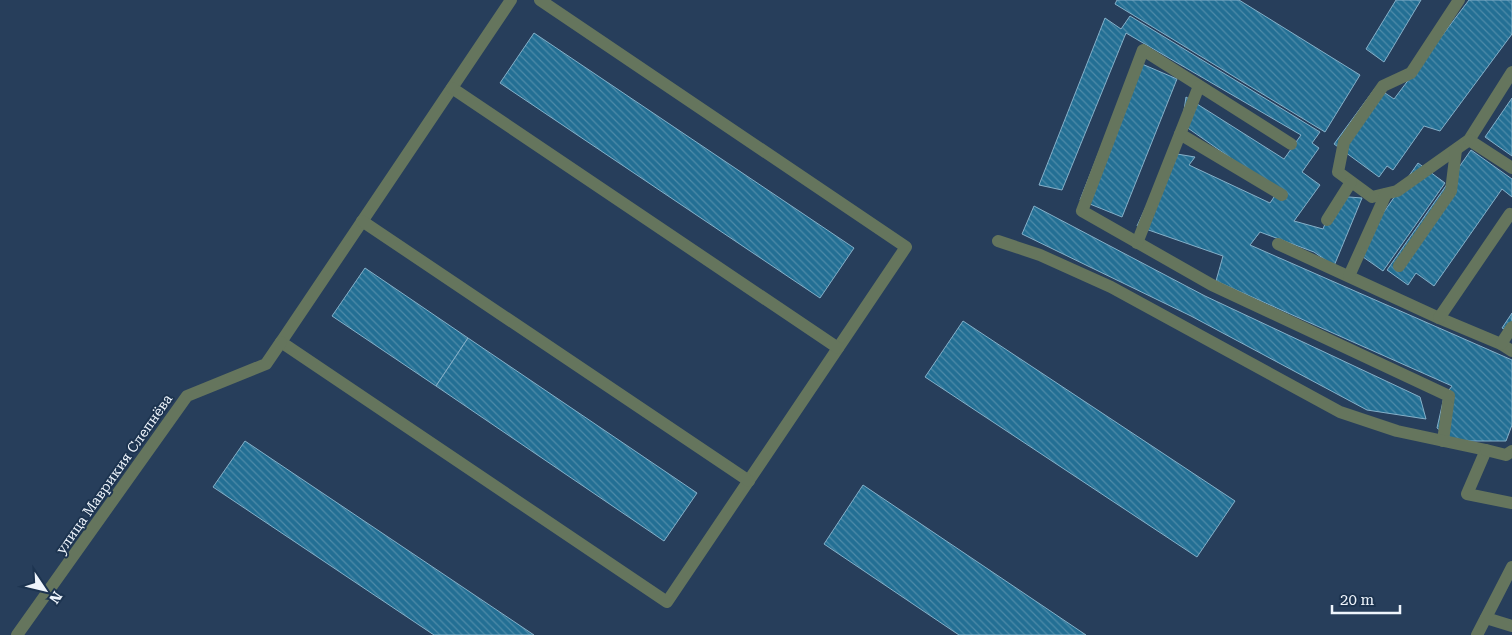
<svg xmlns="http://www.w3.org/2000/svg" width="1512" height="635" font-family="'Roboto Serif',serif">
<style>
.building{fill:url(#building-back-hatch);stroke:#85b0c9}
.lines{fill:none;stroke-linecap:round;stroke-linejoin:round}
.lane{stroke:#65755d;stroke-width:12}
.street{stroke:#65755d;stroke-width:12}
.labels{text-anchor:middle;stroke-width:4;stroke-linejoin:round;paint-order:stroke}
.street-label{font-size:14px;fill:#eff5fc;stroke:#1d3450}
</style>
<defs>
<pattern id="building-back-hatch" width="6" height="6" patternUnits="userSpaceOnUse" patternTransform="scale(1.25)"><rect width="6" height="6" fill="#236f94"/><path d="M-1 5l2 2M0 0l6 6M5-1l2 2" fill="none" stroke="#4e8ba9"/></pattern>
</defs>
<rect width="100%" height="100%" fill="#273e5b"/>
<g class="building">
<polygon points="1117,0 1239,0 1360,75 1325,132 1115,4"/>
<polygon points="1396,0 1421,0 1384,62 1366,49"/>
<polygon points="1469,0 1512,0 1512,34 1440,131 1424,126 1393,170 1387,166 1379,177 1334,144 1376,87 1394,99"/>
<polygon points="1130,16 1320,132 1312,143 1319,148 1302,172 1320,185 1294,221 1323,229 1336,196 1362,198 1334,266 1314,252 1260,232 1250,245 1512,360 1512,425 1506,441 1455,441 1437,428 1444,397 1452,386 1216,281 1223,256 1137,226 1171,153 1195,157 1189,165 1270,203 1278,191 1182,124 1186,97 1284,159 1301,135 1126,33 1062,190 1039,185 1105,18 1121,29"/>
<polygon points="534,33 854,248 820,298 500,83"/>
<polygon points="1135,61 1177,79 1122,217 1080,200"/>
<polygon points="1512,98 1512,156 1485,137"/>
<polygon points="1471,150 1512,179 1512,197 1502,189 1434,286 1416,273 1408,285 1387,270"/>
<polygon points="1418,163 1445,183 1383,271 1356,252"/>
<polygon points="1034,206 1205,296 1420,397 1426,419 1367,410 1191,316 1022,234"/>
<polygon points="365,268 468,338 436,386 332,316"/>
<polygon points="1512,313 1512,333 1502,328"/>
<polygon points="963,321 1235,501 1197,557 925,377"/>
<polygon points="468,338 697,493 664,541 436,386"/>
<polygon points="245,441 534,635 434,635 213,487"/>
<polygon points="863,485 1086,635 959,635 824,544"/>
</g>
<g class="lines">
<g class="lane">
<polyline points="511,0 281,342 667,602 906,247 540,0"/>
<polyline points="1459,0 1411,73 1383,86 1344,142 1338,172 1372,197 1397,191 1469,140 1512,72"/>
<polyline points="452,88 838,348"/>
<polyline points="1180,134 1282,195"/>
<polyline points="1469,140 1512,168"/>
<polyline points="1291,144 1143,50 1082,211 1212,285 1449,396 1443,441"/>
<polyline points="1327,220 1351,182"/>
<polyline points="362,221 749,481"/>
<polyline points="998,241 1040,255 1111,287 1340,412 1397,431 1486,450 1467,494 1512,503"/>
<polyline points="1137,243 1199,86"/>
<polyline points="1278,244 1439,318 1501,344 1512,351"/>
<polyline points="1399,266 1451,191 1456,150"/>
<polyline points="1349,276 1386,194"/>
<polyline points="1439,318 1510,214 1512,215"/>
<polyline points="1501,344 1512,327"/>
<polyline points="1486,450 1506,455 1512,451"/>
<polyline points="1486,618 1512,626"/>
<polyline points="1477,635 1512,567"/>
</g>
<polyline class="street" points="17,635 187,396 266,364 281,342"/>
</g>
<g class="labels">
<g class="street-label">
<text transform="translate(114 474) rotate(-55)" y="5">улица Маврикия Слепнёва</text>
</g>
</g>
<g transform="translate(45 590) rotate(125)" stroke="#1d3450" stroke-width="4" paint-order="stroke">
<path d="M0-4L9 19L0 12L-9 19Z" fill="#eff5fc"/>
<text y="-8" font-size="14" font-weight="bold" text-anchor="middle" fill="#eff5fc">N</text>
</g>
<path d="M1332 605v8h68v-8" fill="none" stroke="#eff5fc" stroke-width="2.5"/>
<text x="1340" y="605" font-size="15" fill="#eff5fc" stroke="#1d3450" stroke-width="4" paint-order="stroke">20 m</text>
</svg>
